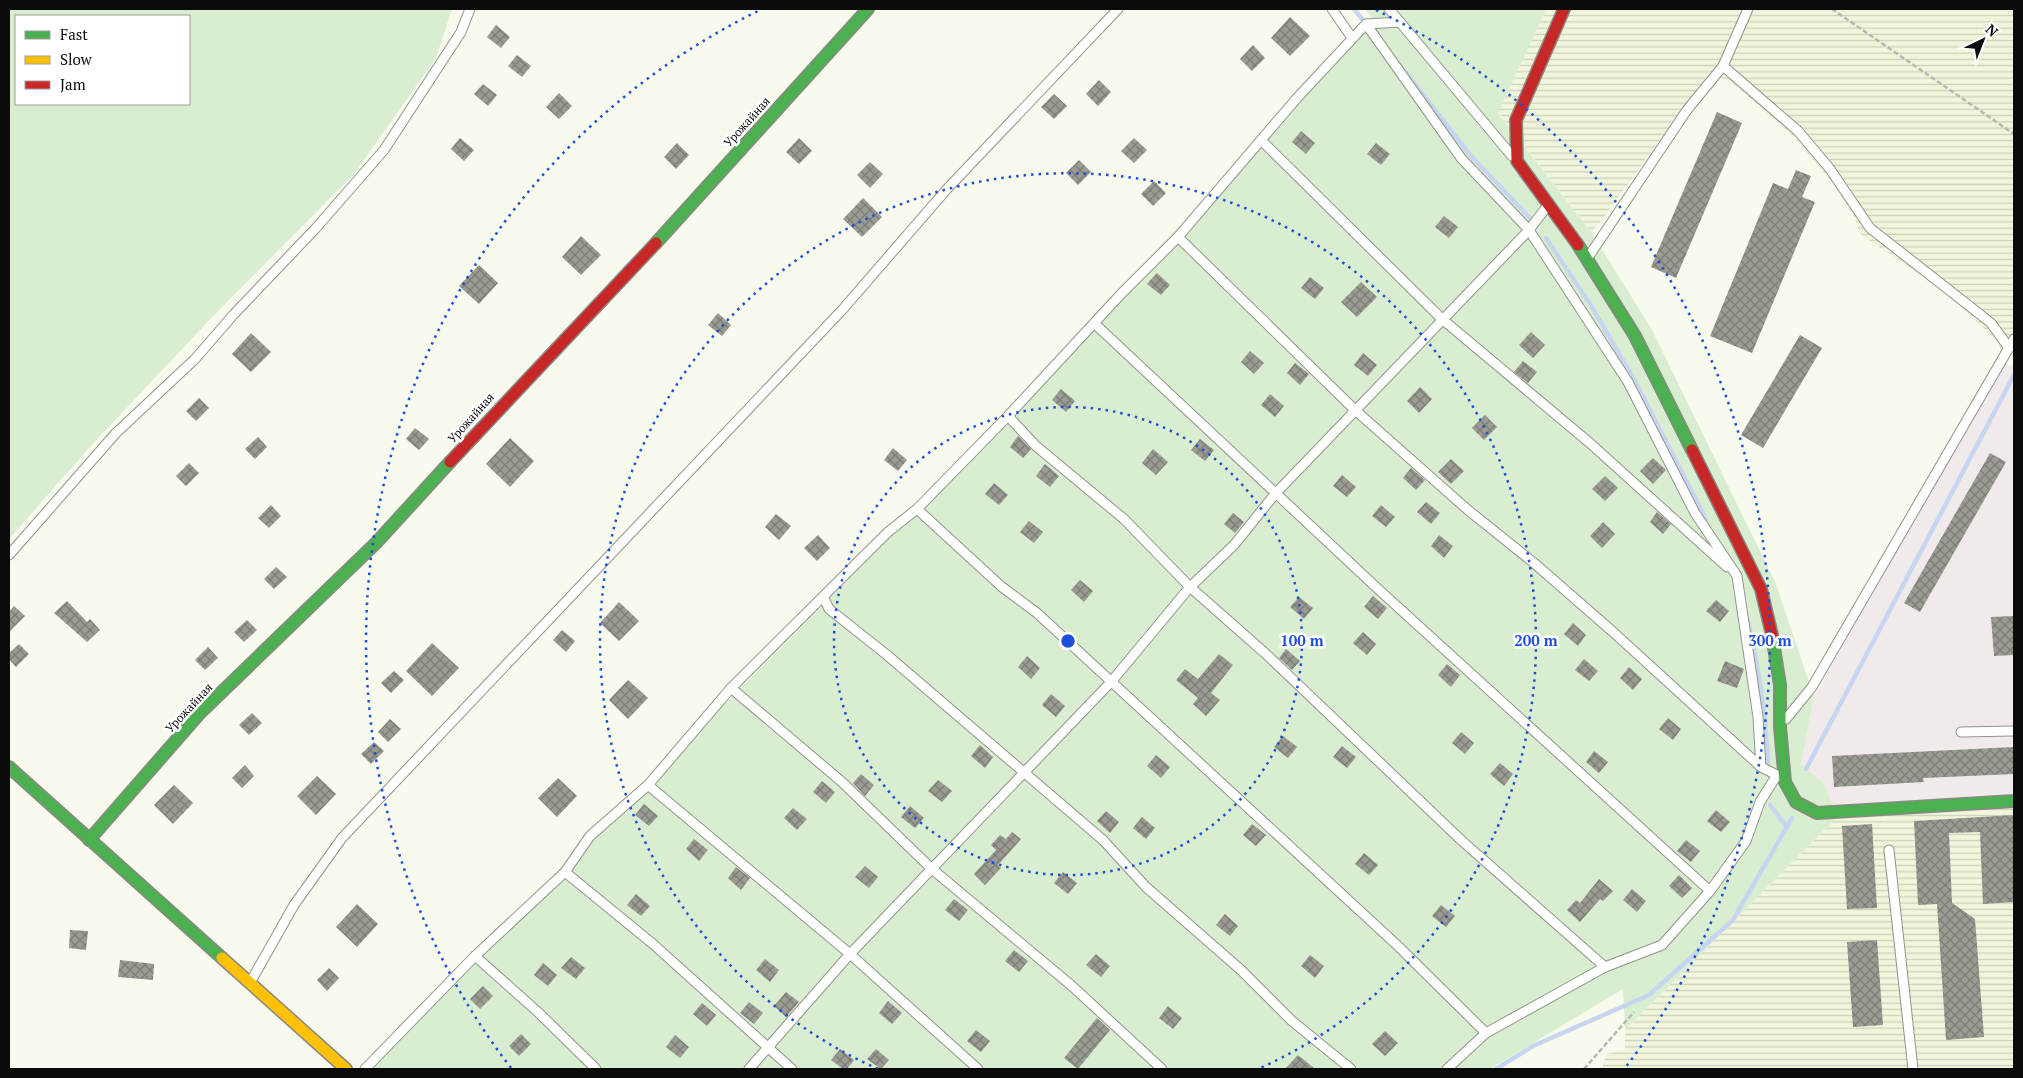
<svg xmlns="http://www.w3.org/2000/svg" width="2023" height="1078" font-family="'PT Serif',serif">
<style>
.industrial{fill:#f0ebea}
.farmland{fill:url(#farmland-rules)}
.grass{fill:#d9eed0;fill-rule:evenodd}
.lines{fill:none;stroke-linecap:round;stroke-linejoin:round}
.stream{stroke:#c7d6f0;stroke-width:4.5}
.building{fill:url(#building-cross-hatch)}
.lane-casing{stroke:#92938d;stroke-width:11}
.fast-casing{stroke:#888984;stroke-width:14}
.slow-casing{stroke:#888984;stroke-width:14}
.jam-casing{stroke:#888984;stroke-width:14}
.path{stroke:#b7b7b5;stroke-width:2.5;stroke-dasharray:5 2.5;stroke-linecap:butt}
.lane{stroke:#fefefc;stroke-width:9}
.fast{stroke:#4caf50;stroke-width:11}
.slow{stroke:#ffc107;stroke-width:11}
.jam{stroke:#c62828;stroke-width:11}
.ring{fill:none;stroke:#1d4ed8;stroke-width:2.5;stroke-dasharray:2.5 5}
.labels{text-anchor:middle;stroke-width:5;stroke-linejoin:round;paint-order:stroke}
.street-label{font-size:12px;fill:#0b0b0b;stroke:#fff}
.centre{fill:#1d4ed8;stroke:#fff;stroke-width:2.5}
.ring-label{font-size:15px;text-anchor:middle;font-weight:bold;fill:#1d4ed8;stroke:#fff;stroke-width:5;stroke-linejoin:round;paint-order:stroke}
</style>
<defs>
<pattern id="farmland-rules" width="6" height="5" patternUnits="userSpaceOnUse" patternTransform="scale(1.25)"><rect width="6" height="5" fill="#f0f5db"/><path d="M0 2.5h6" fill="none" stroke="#ccd1bb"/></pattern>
<pattern id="building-cross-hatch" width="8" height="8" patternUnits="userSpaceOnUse" patternTransform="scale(1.25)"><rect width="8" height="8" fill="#9b9b94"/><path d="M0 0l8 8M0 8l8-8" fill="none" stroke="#7d7d77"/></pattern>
</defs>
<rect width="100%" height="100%" fill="#f8faee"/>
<polygon class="industrial" points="2003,363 2014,366 2014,804 1837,817 1801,764 1814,697"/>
<g class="farmland">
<polygon points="1546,9 2014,9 2014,348 2003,363 1999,343 1943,290 1860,234 1855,219 1835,186 1794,137 1735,85 1710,72 1592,233 1498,112"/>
<polygon points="2014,804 2014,1069 1602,1069 1606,1054 1625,1050 1625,1030 1837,817"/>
</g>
<g class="grass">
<path d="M9,9H452L436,58L354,174L215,314L89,448L9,539ZM16,16H189V104H16Z"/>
<polygon points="1365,9 1546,9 1498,113 1592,233 1652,330 1776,584 1814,697 1801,764 1824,784 1837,817 1625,1030 1623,989 1490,1069 361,1068 876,552 1372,18"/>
</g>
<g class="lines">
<g class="stream">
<polyline points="1354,9 1367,25"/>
<polyline points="1406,73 1471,156 1531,219"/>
<polyline points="1546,238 1590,304 1635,381 1706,519"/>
<path d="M1748,621C1759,669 1766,715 1768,764"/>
<polyline points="1806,769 2014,375"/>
<polyline points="1770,805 1787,827"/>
<polyline points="1496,1069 1533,1046 1649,995 1733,920 1792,818"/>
</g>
</g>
<g class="building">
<polygon points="1290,17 1310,36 1290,56 1271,38"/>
<polygon points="496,25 510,37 501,48 487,37"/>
<polygon points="1253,45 1265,58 1252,71 1240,59"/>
<polygon points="517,55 531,66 522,77 508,66"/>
<polygon points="1099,80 1111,92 1098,106 1086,94"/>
<polygon points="483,84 497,95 488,106 474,94"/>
<polygon points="559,93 572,106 559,119 546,107"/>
<polygon points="1054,94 1067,106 1054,119 1041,107"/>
<polygon points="1717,112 1742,123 1676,278 1651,267"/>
<polygon points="1301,131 1315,143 1306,154 1292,142"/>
<polygon points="460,138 474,150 464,161 451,149"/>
<polygon points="799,138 812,151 799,164 786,152"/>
<polygon points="1134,138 1147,150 1134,163 1121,151"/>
<polygon points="677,143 689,155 676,169 664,157"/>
<polygon points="1376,143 1390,154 1381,165 1367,154"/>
<polygon points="1079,160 1091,172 1078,185 1066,173"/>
<polygon points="870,162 883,174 870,188 857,175"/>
<polygon points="1796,170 1811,176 1802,197 1815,202 1752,353 1710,336 1773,183 1788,189"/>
<polygon points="1154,181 1166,193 1153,206 1141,194"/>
<polygon points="863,198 882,217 862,237 843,219"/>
<polygon points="1444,216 1458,227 1449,238 1435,227"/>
<polygon points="581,236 601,255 581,275 562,257"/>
<polygon points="479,265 498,283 479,304 459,286"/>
<polygon points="1157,273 1170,285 1161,295 1147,284"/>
<polygon points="1310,277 1324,288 1315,299 1301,288"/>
<polygon points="1361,282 1377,297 1357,317 1341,302"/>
<polygon points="718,313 731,325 722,336 708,325"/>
<polygon points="1531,332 1545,345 1533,358 1519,345"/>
<polygon points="251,333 271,352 251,372 232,354"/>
<polygon points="1800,335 1822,348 1763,448 1741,435"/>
<polygon points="1250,351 1264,363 1254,374 1241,362"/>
<polygon points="1363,353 1377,365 1368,376 1354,365"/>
<polygon points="1523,361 1537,372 1528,383 1514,372"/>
<polygon points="1295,363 1309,374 1300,385 1287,373"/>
<polygon points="1420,387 1432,399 1419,413 1407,401"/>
<polygon points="1061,389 1075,401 1066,412 1052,400"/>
<polygon points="1270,394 1284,406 1275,417 1261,405"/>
<polygon points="199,398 209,408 196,421 186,411"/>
<polygon points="1485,415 1497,427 1484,440 1472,428"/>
<polygon points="415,428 429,439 419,450 406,439"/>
<polygon points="1018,436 1031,449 1023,458 1010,447"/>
<polygon points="258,437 267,447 255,459 245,449"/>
<polygon points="510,438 534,461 510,487 486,464"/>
<polygon points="1200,439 1214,450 1205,461 1191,450"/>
<polygon points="893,448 907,460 898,471 884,460"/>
<polygon points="1153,449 1168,462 1156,475 1142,463"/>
<polygon points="1990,453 2006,462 1920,612 1904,603"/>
<polygon points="1653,458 1666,470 1653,484 1640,471"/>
<polygon points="1451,459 1464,471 1451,484 1438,472"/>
<polygon points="189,463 199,473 186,486 176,476"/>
<polygon points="1045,464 1059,476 1050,487 1036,476"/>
<polygon points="1411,468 1425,480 1416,490 1403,478"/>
<polygon points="1342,475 1356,487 1347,497 1333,486"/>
<polygon points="1605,476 1618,488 1605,501 1592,489"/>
<polygon points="994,483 1008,495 999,505 985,494"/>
<polygon points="1426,502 1440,513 1431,524 1417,512"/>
<polygon points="271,505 281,516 269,528 258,518"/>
<polygon points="1381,505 1395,517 1386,527 1372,516"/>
<polygon points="1657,512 1671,524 1663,534 1650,522"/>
<polygon points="1233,513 1244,522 1235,533 1224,524"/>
<polygon points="776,514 791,526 779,540 765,527"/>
<polygon points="1029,521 1043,532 1034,543 1020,532"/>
<polygon points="1603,522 1615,534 1602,548 1590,536"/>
<polygon points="818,535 830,548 817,561 804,548"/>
<polygon points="1439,535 1453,546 1444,558 1431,546"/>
<polygon points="276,567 287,577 274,589 264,579"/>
<polygon points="1080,580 1093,591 1084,602 1071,590"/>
<polygon points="1373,596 1387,608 1378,619 1364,607"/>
<polygon points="1299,597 1313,608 1304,619 1290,607"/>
<polygon points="1716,600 1729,611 1720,622 1706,611"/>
<polygon points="67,601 87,622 90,619 100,630 87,642 54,613"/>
<polygon points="619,602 639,621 619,641 600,623"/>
<polygon points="14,606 25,616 9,632 9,612"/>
<polygon points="2014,616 2014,655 1994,656 1991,617"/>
<polygon points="247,620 257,630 244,642 234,632"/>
<polygon points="1573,623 1586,635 1578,646 1564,634"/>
<polygon points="562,630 575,641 566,652 553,640"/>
<polygon points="1363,632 1376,644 1367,655 1353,643"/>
<polygon points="432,643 459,668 432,696 406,671"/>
<polygon points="19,644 29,654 16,667 9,659 9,653"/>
<polygon points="208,647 218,658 205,670 195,660"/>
<polygon points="1286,649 1300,661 1292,670 1279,658"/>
<polygon points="1219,654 1233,665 1211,693 1220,700 1206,716 1193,704 1198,698 1176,680 1185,669 1198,679"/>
<polygon points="1027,656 1040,668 1031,679 1018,667"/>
<polygon points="1584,659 1598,671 1589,681 1575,670"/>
<polygon points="1725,661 1744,669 1737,688 1717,681"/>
<polygon points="1447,664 1460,675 1451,687 1438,675"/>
<polygon points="1629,667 1642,679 1633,690 1620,678"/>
<polygon points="394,671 404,680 391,693 381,683"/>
<polygon points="628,680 648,698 628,719 609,700"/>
<polygon points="1051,694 1065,706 1056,717 1042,705"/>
<polygon points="252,713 262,723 249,735 239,725"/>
<polygon points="1668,718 1681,729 1673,740 1659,729"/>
<polygon points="390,719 401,729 388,742 378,732"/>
<polygon points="1461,732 1474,743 1465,754 1452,743"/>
<polygon points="1283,736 1297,747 1288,758 1274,747"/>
<polygon points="374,742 384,751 371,764 361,754"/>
<polygon points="980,745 993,757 985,768 971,756"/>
<polygon points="1342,746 1356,757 1347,768 1333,757"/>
<polygon points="2014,747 2014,774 1923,778 1924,782 1834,787 1832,756"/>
<polygon points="1594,751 1608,762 1599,773 1586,762"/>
<polygon points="1156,755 1170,767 1161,778 1147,766"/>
<polygon points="1500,763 1513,774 1504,786 1490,774"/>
<polygon points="245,765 254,776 242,788 232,778"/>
<polygon points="861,774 874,785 865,796 853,783"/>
<polygon points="317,776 336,794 316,815 297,796"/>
<polygon points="558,778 577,796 557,817 538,798"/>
<polygon points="938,780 952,791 942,802 928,791"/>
<polygon points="822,781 835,792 826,803 813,792"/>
<polygon points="174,785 193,803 173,824 154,805"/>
<polygon points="644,804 658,816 649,826 635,815"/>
<polygon points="910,806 924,818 915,828 901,817"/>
<polygon points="793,808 807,819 797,830 784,818"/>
<polygon points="1716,810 1730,822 1721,832 1707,821"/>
<polygon points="1106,811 1119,822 1110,833 1097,821"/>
<polygon points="2014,815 2014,902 1983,904 1980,832 1949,833 1952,903 1975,919 1984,1037 1946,1040 1937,904 1918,905 1914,821"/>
<polygon points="1142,817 1155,828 1146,839 1133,828"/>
<polygon points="1252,824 1266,835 1256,846 1243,835"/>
<polygon points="1872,824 1877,908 1847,909 1842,826"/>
<polygon points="1012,832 1021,839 998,865 1001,868 985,885 974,874 996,850 991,845 1000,835 1006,839"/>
<polygon points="694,839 708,850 699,861 686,849"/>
<polygon points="1686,840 1700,851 1691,862 1677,851"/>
<polygon points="1364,853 1378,865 1369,875 1355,864"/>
<polygon points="865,866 878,877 869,888 855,877"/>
<polygon points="736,867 750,878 741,890 728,878"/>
<polygon points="1063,872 1077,883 1068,894 1054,883"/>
<polygon points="1679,875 1692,888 1682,898 1669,886"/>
<polygon points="1599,879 1613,891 1603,901 1600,899 1580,922 1567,910 1576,900 1580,903"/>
<polygon points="1632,889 1646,901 1637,912 1623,900"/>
<polygon points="636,894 650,906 641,916 627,905"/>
<polygon points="954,899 968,910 959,921 945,910"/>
<polygon points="357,904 378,924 357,947 336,927"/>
<polygon points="1441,905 1455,916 1446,927 1432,916"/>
<polygon points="1225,914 1238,926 1230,936 1216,925"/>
<polygon points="70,930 88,931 86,950 69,948"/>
<polygon points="1877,940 1883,1025 1853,1027 1847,942"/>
<polygon points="1014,950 1028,961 1019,972 1005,961"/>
<polygon points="1096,954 1110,966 1101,977 1086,965"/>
<polygon points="1310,955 1324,966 1315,978 1301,966"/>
<polygon points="571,957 585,968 576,979 561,968"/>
<polygon points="765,959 779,970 770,982 756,970"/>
<polygon points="120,960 154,964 153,980 118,977"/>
<polygon points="543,963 557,975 548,986 534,975"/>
<polygon points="329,968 339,978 327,991 317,980"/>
<polygon points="483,986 493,996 480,1009 470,999"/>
<polygon points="786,992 799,1002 786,1017 774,1006"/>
<polygon points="888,1001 902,1013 892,1024 879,1013"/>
<polygon points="749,1002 763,1013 754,1024 740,1013"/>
<polygon points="702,1003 716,1015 707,1026 693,1014"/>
<polygon points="1168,1006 1182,1018 1173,1029 1159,1018"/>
<polygon points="1097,1018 1110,1030 1078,1069 1064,1058"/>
<polygon points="976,1030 990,1041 981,1052 967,1041"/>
<polygon points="1385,1031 1398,1043 1385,1056 1372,1044"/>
<polygon points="521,1034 531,1044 519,1056 509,1046"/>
<polygon points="675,1035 689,1047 680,1058 666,1047"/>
<polygon points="840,1049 854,1060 847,1069 843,1069 831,1060"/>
<polygon points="876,1049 889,1060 881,1069 867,1059"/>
<polygon points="1298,1055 1315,1069 1285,1069"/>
</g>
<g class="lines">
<g class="lane-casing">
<g id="lane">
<polyline points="1332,9 1352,38"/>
<polyline points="1389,9 1512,156"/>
<polyline points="1366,24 1461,158 1529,230 1628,382 1695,513 1737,576 1758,717 1761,767"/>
<polyline points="1723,66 1798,131 1830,169 1870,228 1991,323 2009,348"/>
<polyline points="1261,140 1442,319 1591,444 1727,567"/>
<polyline points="1178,237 1355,410 1468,510 1534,563 1612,631 1761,767 1777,775"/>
<polyline points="1589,256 1687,110 1723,66 1748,9"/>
<polyline points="1095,324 1377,588 1710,891"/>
<polyline points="1008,416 1036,446 1124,519 1190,587 1266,654 1461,840 1605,967"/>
<polyline points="917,509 1002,587 1037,613 1398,946 1486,1033"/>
<polyline points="9,555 116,433 195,359 234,314 316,228 384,150 461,32 470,9"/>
<polyline points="824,598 829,609 887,655 1103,840 1146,887 1241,970 1292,1021 1351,1069"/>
<polyline points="731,688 842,782 932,869 1072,986 1162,1069"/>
<polyline points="1786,719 1812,687 2014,339"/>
<polyline points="1961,732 2014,731"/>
<polyline points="648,785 850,954 978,1069"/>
<polyline points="1889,850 1913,1069"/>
<polyline points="565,872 653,944 792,1069"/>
<polyline points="475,956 539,1013 596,1069"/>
<polyline points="251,981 294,905 342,838 843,309 947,189 1118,9"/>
<polyline points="365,1069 475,956 565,872 590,836 648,785 731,688 888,532 917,509 1008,416 1121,294 1178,237 1297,98 1366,24 1400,22"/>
<polyline points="749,1069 850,954 1111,682 1190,587 1234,545 1275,494 1529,230 1548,205"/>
<polyline points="1447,1069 1486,1033 1605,967 1662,945 1710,891 1746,841 1760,802 1777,775 1778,776"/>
</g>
</g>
<g class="fast-casing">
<g id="fast">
<polyline points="656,243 868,9"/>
<polyline points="1578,245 1635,336 1692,450"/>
<polyline points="1772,635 1780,685 1780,727 1785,782 1796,802 1817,813 2014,801"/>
<polyline points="9,767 222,958"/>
<polyline points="89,840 200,713 376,543 450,462"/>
</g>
</g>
<g class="slow-casing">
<polyline id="slow" points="222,958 346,1069"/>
</g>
<g class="jam-casing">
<g id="jam">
<polyline points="1564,9 1516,120 1517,161 1578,245"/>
<polyline points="1692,450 1761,589 1772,635"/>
<polyline points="450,462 656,243"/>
</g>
</g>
<g class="path">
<polyline points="1832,9 2014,134"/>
<polyline points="1584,1069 1634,1012"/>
</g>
<use href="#lane" class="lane"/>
<use href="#fast" class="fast"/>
<use href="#slow" class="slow"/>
<use href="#jam" class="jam"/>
</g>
<g class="ring">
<circle cx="1068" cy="641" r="234"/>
<path d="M878 1069A468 468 0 1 1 1258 1069"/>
<path d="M511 1068A702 702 0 0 1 760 10M1376 10A702 702 0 0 1 1625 1068"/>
</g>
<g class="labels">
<g class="street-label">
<text transform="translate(747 122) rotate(-48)" y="4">Урожайная</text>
<text transform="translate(471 418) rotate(-48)" y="4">Урожайная</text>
<text transform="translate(189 708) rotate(-47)" y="4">Урожайная</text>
</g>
</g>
<circle cx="1068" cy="641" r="8" class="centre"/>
<g class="ring-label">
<text x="1302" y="646">100 m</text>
<text x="1536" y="646">200 m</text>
<text x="1770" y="646">300 m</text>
</g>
<rect width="2023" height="1078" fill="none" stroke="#0b0b0b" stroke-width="20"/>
<rect x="15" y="15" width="175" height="90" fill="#ffffff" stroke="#9d9d9d"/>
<rect x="25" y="31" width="25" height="8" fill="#4caf50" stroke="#9d9d9d"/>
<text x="60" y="40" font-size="15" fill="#0b0b0b">Fast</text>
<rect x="25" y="56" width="25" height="8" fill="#ffc107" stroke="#9d9d9d"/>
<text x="60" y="65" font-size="15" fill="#0b0b0b">Slow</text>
<rect x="25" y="81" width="25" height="8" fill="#c62828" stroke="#9d9d9d"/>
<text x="60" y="90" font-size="15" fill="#0b0b0b">Jam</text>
<g transform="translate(1983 40) rotate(43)" stroke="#ffffff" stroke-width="4" paint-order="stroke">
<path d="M0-4L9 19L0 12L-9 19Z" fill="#0b0b0b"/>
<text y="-8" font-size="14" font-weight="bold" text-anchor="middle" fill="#0b0b0b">N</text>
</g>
</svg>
